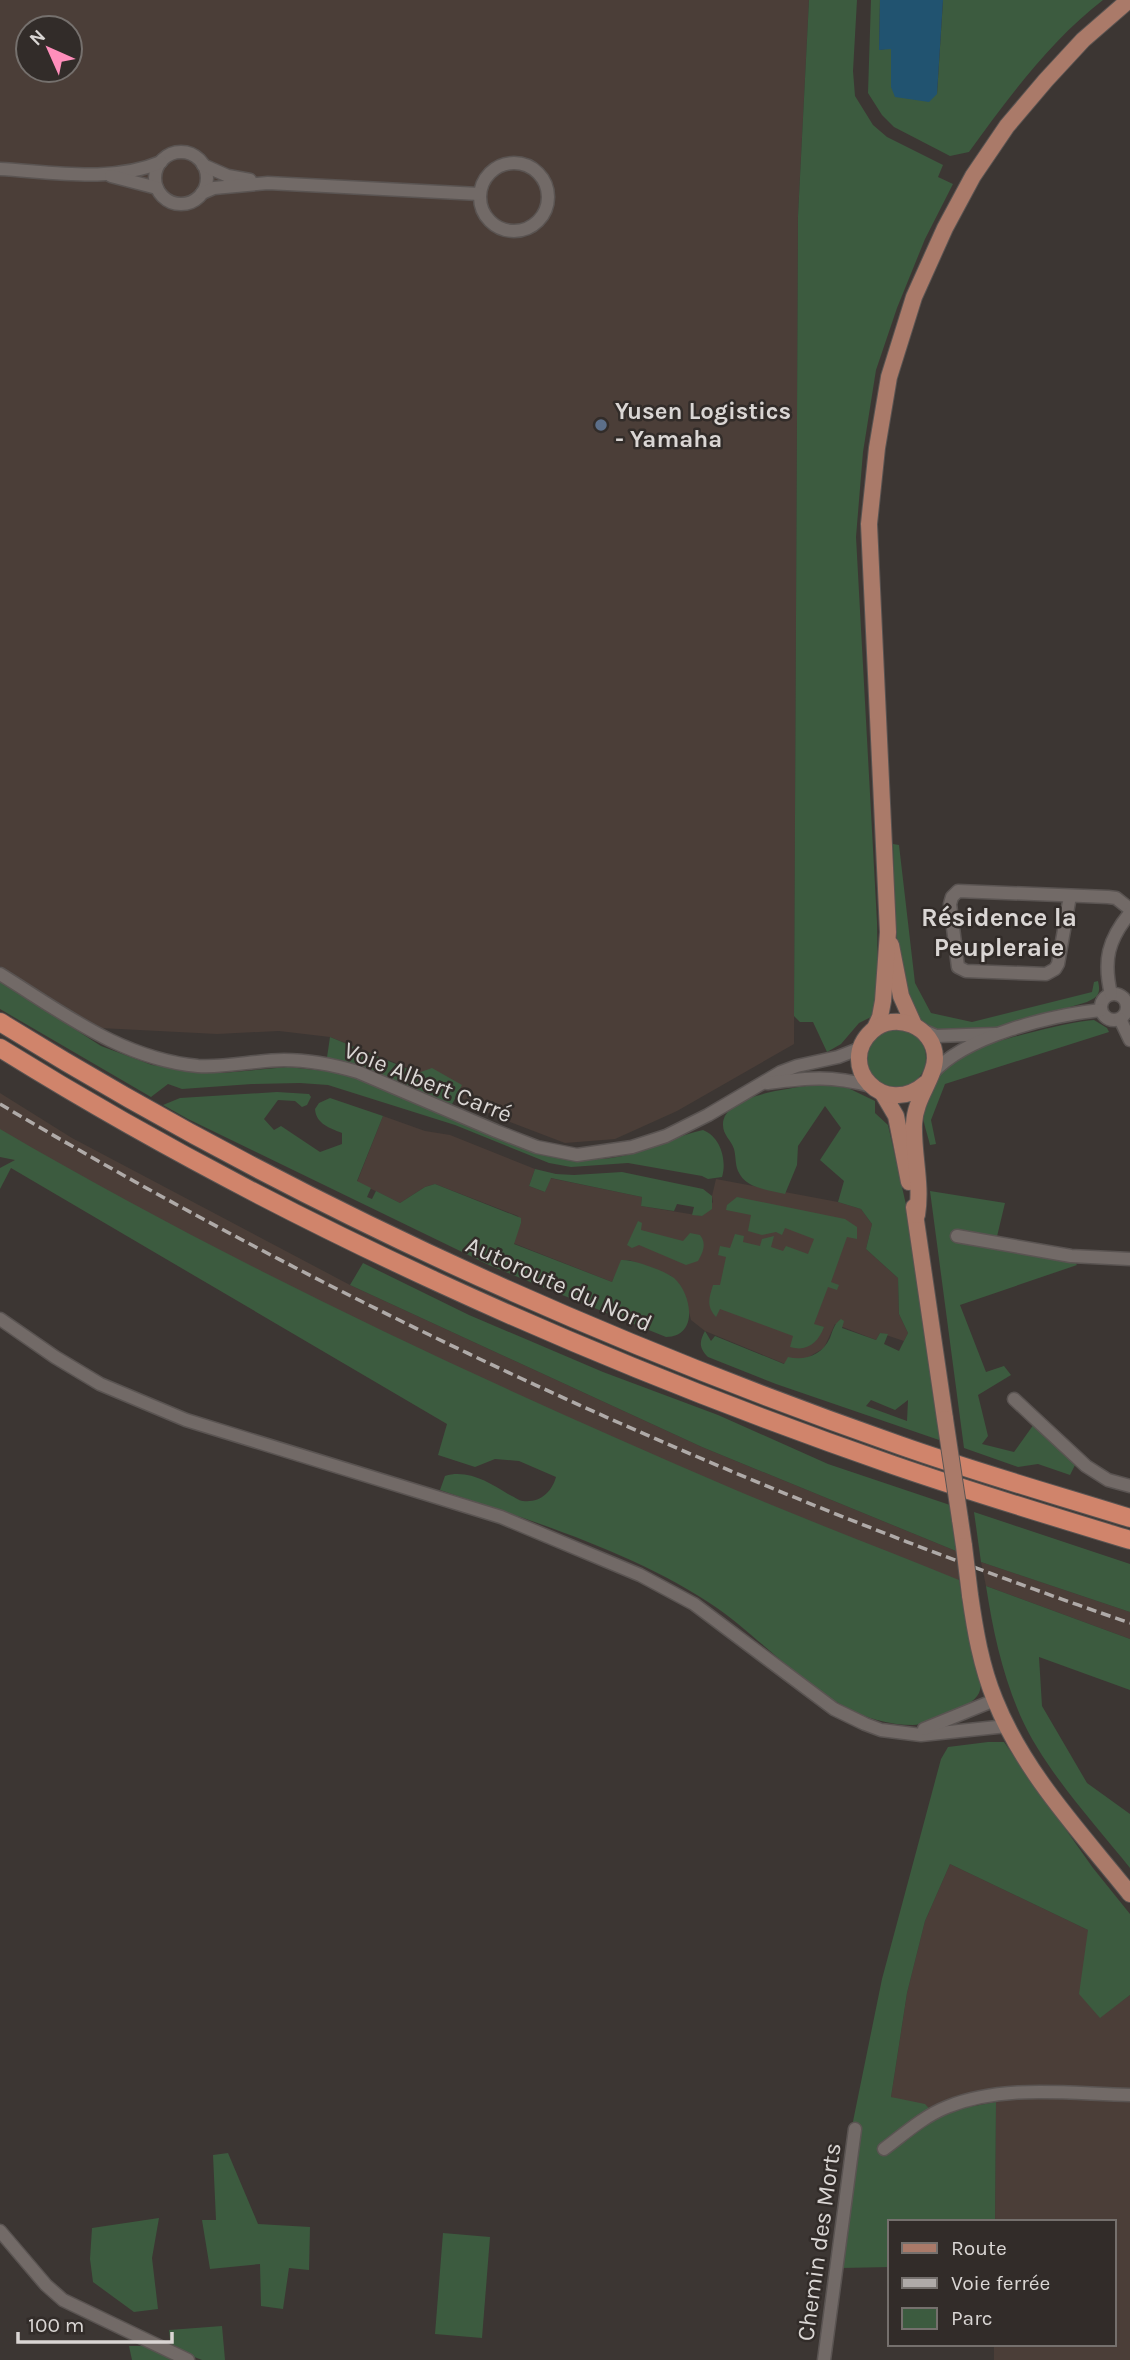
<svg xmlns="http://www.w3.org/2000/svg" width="1130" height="2360" font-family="Karla,sans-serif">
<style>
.built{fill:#4b3e38;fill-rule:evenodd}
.green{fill:#3c5b3f;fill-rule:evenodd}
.water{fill:#215370}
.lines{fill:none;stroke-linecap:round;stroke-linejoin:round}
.minor-casing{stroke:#5a5452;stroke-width:15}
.major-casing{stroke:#5a5452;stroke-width:18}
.highway-casing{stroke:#5a5452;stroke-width:20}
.minor{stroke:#726a67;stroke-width:12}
.major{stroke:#aa7a69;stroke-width:16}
.highway{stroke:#d0846b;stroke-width:18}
.rail{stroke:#afaaa8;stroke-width:3.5;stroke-dasharray:10 5;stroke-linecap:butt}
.major-bridge-casing{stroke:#5a5452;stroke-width:18;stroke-linecap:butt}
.major-bridge{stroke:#aa7a69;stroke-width:16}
.service-dot{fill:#5c6f8a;stroke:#322c29;stroke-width:2.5}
.labels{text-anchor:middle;stroke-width:5;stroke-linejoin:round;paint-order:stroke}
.poi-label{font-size:24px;font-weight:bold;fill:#dad6d4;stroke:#322c29;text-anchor:start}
.street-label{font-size:24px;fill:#dad6d4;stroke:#322c29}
.neighbourhood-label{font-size:26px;font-weight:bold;fill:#dad6d4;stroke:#322c29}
</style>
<rect width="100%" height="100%" fill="#3c3633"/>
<g class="built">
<path d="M0,0H809L798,216L794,1044L677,1111L615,1139L565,1143L494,1116L406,1067L330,1037L279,1031L217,1034L100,1028L0,966ZM28,28H70V70H28Z"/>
<polygon points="0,1093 72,1138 350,1285 702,1447 956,1551 962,1596 703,1494 0,1140"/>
<polygon points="383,1116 425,1131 450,1135 535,1169 529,1186 545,1192 550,1178 642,1197 641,1206 702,1216 713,1202 712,1196 716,1179 838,1202 861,1209 872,1224 866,1249 898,1278 899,1314 908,1333 904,1341 880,1333 876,1340 835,1324 824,1348 807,1358 785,1364 705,1331 691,1320 684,1293 671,1276 629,1260 622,1260 612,1282 513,1243 521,1223 518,1216 435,1184 425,1187 400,1203 357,1182"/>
<polygon points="981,1562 1130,1612 1130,1639 986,1586"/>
<polygon points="950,1864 1088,1930 1100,2017 1130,1995 1130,2360 994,2360 994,2344 1114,2344 1114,2222 995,2222 996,2102 963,2108 938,2119 891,2097 907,1993 925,1921"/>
</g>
<g class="green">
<polygon points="809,0 857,0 853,71 855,96 873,125 887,137 943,165 938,177 953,184 925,239 897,308 876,370 863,452 856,537 877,922 878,999 875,1015 859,1023 841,1044 827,1052 813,1022 800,1022 794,1016 798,216"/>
<path d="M871,0H880L879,50L891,48V87L937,94L943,0H1103C1050,41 1008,98 969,152L950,156L894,127L882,115L868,93Z"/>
<path d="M893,844L899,845L915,983L931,1013L972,1022L1092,992L1094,982L1098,981C1101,994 1098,997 1087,1002C1046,1014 983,1037 940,1032C889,1026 895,882 893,844Z"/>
<path d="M0,981L101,1046L152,1065L222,1073L288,1067L325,1071L330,1037L418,1073L432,1068L462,1085L447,1114C510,1140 561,1172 632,1154C656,1148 679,1135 703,1130C721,1137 727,1161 722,1177L708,1179L702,1176L628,1163L571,1167L549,1163L455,1125L328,1085L300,1083L252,1084L182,1089L168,1084L151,1097L0,1009Z"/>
<path d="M1094,1020L1107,1028L1109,1032L945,1084L931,1120L936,1144L930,1145C928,1136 923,1123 923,1114C923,1103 941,1069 949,1061C966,1047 1070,1021 1094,1020Z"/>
<circle cx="896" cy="1058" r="30"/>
<path d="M823,1084L848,1088L875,1101V1113L888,1125L909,1218L942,1441L776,1384L708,1357C699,1348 699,1342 705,1331L711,1341L715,1336L784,1364L788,1357C805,1361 822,1355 830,1338C833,1330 834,1324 841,1319L844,1321L842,1328L876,1340L880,1333L888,1334L884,1344L899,1351L908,1333L899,1314L898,1278L866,1249L872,1224L861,1209L838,1202L844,1181L820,1160L841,1128L825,1106L798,1146L797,1165L785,1194C767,1189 746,1189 738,1171C735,1164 736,1156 734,1149C731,1140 723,1135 723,1125C722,1093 801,1087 823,1084ZM871,1400L895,1410L908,1400L907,1421L866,1406Z"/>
<path d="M277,1092L309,1094L311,1097L307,1105L302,1107L295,1101L278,1100L264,1119L274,1130L281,1126L320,1152L342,1144V1133C330,1128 316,1124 315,1109L319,1103L330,1098L383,1116L357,1181L371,1188L367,1197L372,1199L376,1191L400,1203L425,1187L435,1184L521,1218V1223L514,1244L612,1282L621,1260C633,1259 665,1271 674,1278C692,1294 699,1337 666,1337L491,1266L188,1119L163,1105L180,1098Z"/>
<path d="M0,1129C232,1265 484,1382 731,1488C806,1520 883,1549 959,1580C962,1599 965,1618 969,1637C972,1651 981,1669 981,1683C981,1687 980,1690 979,1693C972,1708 929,1724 913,1725C901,1725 888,1723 877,1720C821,1705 764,1641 717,1608C639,1554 530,1520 440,1490L445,1476C468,1469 490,1483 508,1494C513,1496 519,1501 523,1501C540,1503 552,1492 556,1477L519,1461L495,1459L475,1467L438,1455L447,1424L11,1168L0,1189V1168L15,1160L0,1157Z"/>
<polygon points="535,1169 556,1174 574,1175 622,1172 703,1189 712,1196 712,1209 702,1216 692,1215 694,1207 677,1204 674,1211 641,1206 642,1197 551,1178 545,1192 529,1186"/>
<polygon points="930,1191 1005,1203 994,1249 1074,1261 1077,1265 960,1305 986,1372 1004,1366 1011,1375 978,1395 988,1436 982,1444 1014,1452 1034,1424 1076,1463 1070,1475 1038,1464 1018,1467 964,1448"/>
<path d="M737,1197L845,1219L857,1227V1239L847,1237L831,1282L839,1285L837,1290L828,1287L814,1324L824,1327C818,1343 807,1352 790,1347L793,1336L720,1309L716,1317C706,1306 709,1298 713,1285H720L726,1257L718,1255L720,1246L730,1248L735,1234L744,1236L743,1242L760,1246L762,1239L774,1236L771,1247L783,1251L786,1246L808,1254L814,1239L785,1228L782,1235L776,1232L762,1235L748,1231L751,1215L726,1210L727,1205Z"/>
<path d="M638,1221L642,1223L641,1230L683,1241L690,1233L700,1235C707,1244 703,1252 698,1261L686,1265L639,1245L632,1248L627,1245Z"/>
<polygon points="363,1263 469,1315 603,1372 718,1415 828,1464 950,1505 956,1551 702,1447 350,1285"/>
<polygon points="974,1512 1130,1564 1130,1612 981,1562"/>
<path d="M986,1586L1130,1639V1690L1039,1657L1042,1706L1087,1783L1130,1814V1868C1094,1823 1043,1768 1020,1715C1002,1673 993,1631 986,1586Z"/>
<polygon points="988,1742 1004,1742 1093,1868 1130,1914 1130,1995 1100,2018 1079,1994 1088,1930 950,1864 925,1921 907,1993 891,2097 925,2104 938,2118 963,2108 996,2102 995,2222 890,2222 890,2267 841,2268 857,2160 849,2141 882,1979 941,1759 948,1747"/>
<polygon points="228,2153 258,2224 310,2227 309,2270 289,2268 283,2309 261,2306 260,2264 210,2269 202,2220 216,2220 213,2155"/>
<polygon points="159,2218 152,2258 158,2309 134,2312 93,2282 90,2259 92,2228"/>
<polygon points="443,2233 490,2237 482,2338 435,2334"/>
<polygon points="222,2326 225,2360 202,2360 171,2348 169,2330"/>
<polygon points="129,2346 146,2346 174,2360 132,2360"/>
</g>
<polygon class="water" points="880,0 943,0 937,94 929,102 895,97 891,87 891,49 879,50"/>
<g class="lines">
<g class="minor-casing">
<g id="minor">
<circle cx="181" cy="178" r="26"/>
<circle cx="514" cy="197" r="34"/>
<polyline points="203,165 228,176 250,180"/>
<path d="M0,169C52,172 112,183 161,162"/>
<polyline points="111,176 157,188"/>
<polyline points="202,193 214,188 268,183 479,194"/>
<polyline points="1070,896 1058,964 1055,969 1046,974 966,971 958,967 950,904 952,897 958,891 1108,897 1116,898 1130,909"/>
<path d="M0,974C63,1013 122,1059 198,1066C227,1068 255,1060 284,1060C309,1060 334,1065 358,1072L496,1131L537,1147L577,1155L632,1147L666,1136L708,1115L781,1072L797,1066L838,1057L861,1048"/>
<circle cx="1114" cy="1007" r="13"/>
<path d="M1111,994C1103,960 1108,940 1130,913"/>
<polyline points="1120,1019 1130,1040"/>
<polyline points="922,1030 936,1036 996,1034"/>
<path d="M932,1074C964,1036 1052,1015 1101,1010"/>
<path d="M767,1083C808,1078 830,1075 871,1086"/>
<polyline points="957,1236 1071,1256 1130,1259"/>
<polyline points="0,1319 55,1357 100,1384 186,1420 501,1517 640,1575 694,1604 834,1709 865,1724 881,1730 921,1735 1007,1726"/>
<polyline points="1014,1399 1086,1466 1108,1480 1130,1486"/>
<polyline points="924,1729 995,1700"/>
<path d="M884,2149C904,2134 924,2116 947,2107C1004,2084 1070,2094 1130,2095"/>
<polyline points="0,2231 46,2285 63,2300 188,2360"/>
<polyline points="824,2360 855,2129"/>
</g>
</g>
<g class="major-casing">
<g id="major">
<polyline points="891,945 901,996 914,1025"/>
<polyline points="875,1028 880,1017 883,1001 888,932 869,524 877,448 889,377 914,297 945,228 973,176 1007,126 1046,80 1083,40 1129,0"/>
<polyline points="883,1094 896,1116 909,1182"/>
<polyline points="914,1207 945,1419"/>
<path d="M917,1215C922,1184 913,1155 914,1124C915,1098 935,1078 935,1058C935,1027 895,1010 872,1031C835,1065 884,1120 926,1083"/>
<polyline points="960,1519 964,1546"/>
<path d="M970,1595C975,1630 981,1666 995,1700C1024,1773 1082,1834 1130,1894"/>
</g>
</g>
<g class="highway-casing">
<g id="highway">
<path d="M0,1022C282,1197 586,1335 899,1445C975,1472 1053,1494 1130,1518"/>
<path d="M0,1048C275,1219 587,1359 893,1465C971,1492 1051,1516 1130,1540"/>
</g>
</g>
<use href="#minor" class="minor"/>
<use href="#major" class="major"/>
<use href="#highway" class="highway"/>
<path class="rail" d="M0,1104C357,1316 737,1488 1130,1623"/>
<g class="major-bridge-casing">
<g id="major-bridge">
<polyline points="945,1419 960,1519"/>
<polyline points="964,1546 970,1595"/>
</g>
</g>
<use href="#major-bridge" class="major-bridge"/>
</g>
<circle class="service-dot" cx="601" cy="425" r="7"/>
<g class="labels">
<g class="poi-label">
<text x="615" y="419">Yusen Logistics<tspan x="615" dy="28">- Yamaha</tspan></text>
</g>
<g class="street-label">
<text transform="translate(428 1082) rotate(22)" y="8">Voie Albert Carré</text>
<text transform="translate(559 1284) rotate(24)" y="8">Autoroute du Nord</text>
<text transform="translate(819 2242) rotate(-82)" y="8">Chemin des Morts</text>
</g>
<g class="neighbourhood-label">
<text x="999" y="926">Résidence la<tspan x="999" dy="30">Peupleraie</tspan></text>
</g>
</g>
<rect x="888" y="2220" width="228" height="126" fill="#322c29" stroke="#75706d" stroke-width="2"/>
<rect x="902" y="2243" width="35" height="10" fill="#aa7a69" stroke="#75706d" stroke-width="2"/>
<text x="951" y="2255" font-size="21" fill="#dad6d4">Route</text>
<rect x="902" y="2278" width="35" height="10" fill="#afaaa8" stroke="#75706d" stroke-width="2"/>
<text x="951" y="2290" font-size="21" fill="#dad6d4">Voie ferrée</text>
<rect x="902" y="2308" width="35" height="21" fill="#3c5b3f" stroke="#75706d" stroke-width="2"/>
<text x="951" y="2325" font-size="21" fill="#dad6d4">Parc</text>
<g transform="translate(49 49) rotate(315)"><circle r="33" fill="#322c29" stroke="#75706d" stroke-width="2"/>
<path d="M0-5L12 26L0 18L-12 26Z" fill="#ff8ebb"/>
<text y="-10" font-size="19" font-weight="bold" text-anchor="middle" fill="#dad6d4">N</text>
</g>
<path d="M18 2332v10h154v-10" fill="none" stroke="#dad6d4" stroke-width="3.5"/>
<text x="28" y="2332" font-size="21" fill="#dad6d4" stroke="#322c29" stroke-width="5" paint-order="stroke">100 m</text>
</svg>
